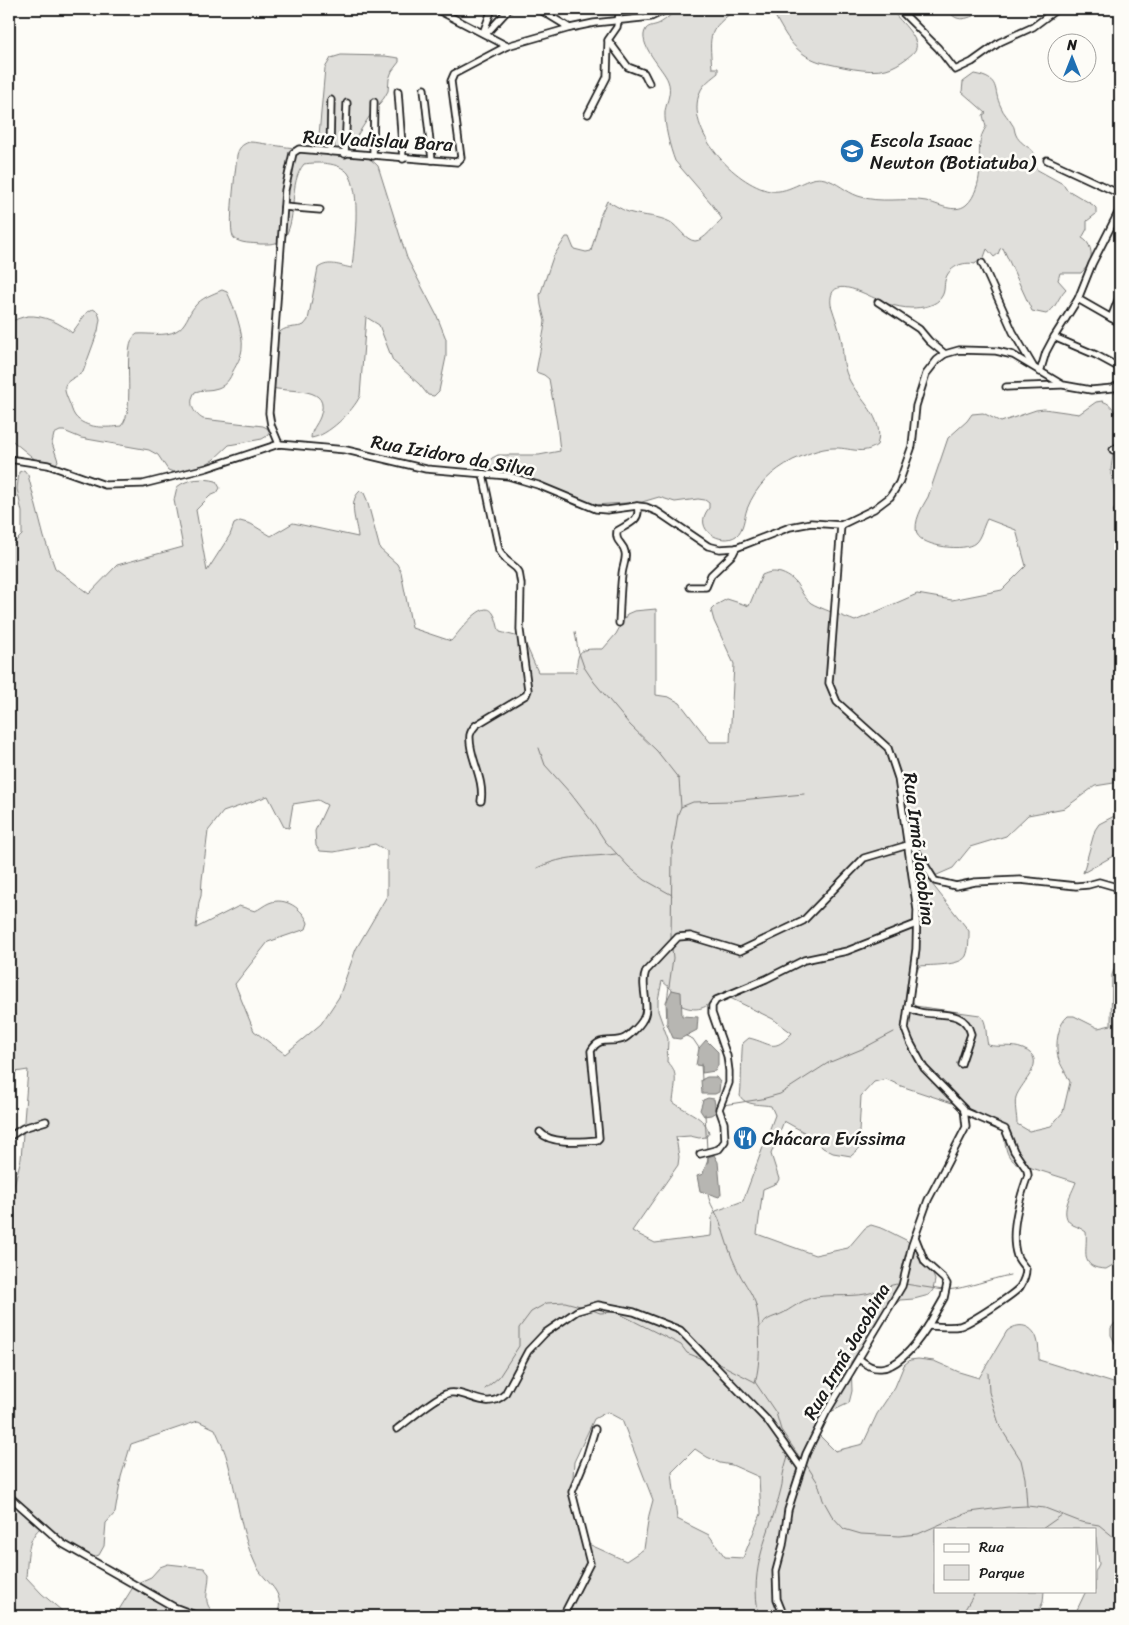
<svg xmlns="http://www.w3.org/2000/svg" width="1129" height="1625" font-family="Sriracha,sans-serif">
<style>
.green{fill:#e0dfdb;stroke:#7e7e7c;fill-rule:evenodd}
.water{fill:#b7b6b2;stroke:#797876}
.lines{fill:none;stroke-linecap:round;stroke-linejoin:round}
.stream{stroke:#797876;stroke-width:1}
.street-casing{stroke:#1c1c1c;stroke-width:9}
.street{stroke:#fdfcf7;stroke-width:5.5}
.labels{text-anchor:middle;stroke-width:5;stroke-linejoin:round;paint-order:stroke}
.street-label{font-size:19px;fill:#1c1c1c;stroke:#fdfcf7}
.poi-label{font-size:19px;fill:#1c1c1c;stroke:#fdfcf7;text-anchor:start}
</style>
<rect width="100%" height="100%" fill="#fdfcf7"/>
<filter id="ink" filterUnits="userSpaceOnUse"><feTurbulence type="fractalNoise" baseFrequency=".02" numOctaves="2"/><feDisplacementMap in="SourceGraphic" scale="10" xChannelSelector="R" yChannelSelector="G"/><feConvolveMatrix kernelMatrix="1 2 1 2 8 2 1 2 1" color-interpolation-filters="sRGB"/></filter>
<g filter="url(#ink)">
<g class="green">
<path d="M678,9H736C708,31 709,33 712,68H718V73C712,78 703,84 700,92C684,130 735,184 770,191C792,194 807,174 825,179C837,182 846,192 858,196C880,204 904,197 926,201C938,204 955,214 966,205C971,201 974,195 976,189C985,166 973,146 986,127L983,115L986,113L962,92L963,82L974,74C1002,79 992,89 1001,107C1003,113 1009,118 1012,124C1015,127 1014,131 1016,135C1019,142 1027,146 1033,151L1036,169L1063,184L1066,189L1093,205L1096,208V214L1087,221V229L1082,238C1090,242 1094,254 1089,264C1088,267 1083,270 1081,273H1060L1058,280L1066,289C1058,297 1056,309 1046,314L1032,311L1003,248L1000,249L998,254L994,257L987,249L983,260L979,259L975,264C963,261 948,267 945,281C944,285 945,291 942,296C937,306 922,308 911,308C904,308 895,306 888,304C874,300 827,268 831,305C835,318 840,330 842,343C843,354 843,366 848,377C858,400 886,417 877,445C863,456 849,447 833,448C820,448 805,455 793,460C772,471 756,486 747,509C744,517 744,530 736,536C722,546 691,530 709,508V503L705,500L698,499L675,502L659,497L642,502L577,506L533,485L497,474L490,469L489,462L492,458L498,455H539L560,451L557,424L549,379L544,375L536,372L544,330L545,321L541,305L540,295L553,257L566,237H569L574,249L586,252L591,251L601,214L607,201C615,205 623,211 632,213C644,216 659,216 670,222C678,226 685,240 695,241C704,241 715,225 722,219L711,203L675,161C670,148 664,125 665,111C667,101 672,91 668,81C664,69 636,44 646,29C649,25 655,26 660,23C666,20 672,13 678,9Z"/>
<path d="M771,9H890C897,17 914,33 916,43C918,50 912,54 907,58C900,63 894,67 886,69C868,74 839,66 820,62C792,53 785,33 771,9Z"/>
<path d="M948,9H986C973,16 957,27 948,9Z"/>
<path d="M341,55L385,56L399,58V62L392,71L389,79L388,91L384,98L371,114L351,145C358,155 370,157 378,166L407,258L437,316L446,339V357L439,391L434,396L428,395L419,384L393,361L379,325L366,317L360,396C353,411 328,436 311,438C311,430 317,425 320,417C332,385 292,393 272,388C263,380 273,338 281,331C288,326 297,328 304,325L308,320L318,268C329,260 340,266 352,268C354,245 362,192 348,173C339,162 317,162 304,164C288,183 298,216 285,237C279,245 268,244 260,244C253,243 240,244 234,238C227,231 236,168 237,155C239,148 241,145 249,142C264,142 302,153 313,145C317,143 318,139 319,135L325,68L331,58Z"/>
<path d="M222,290L227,292C234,306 244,334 242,349C241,357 237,364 233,371C230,379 226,385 218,388C210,391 202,389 195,392C188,403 193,413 203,419L263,426L267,428L270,432L267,436L262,439L229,445L213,460L199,468L179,474L168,470L158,455L149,450L81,438L64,431H60L54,434L52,443L58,461L55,465L37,461L9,438V322C15,320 21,317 28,316C43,315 61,323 72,333L87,312L93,309L98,312L100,319L98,331L83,372C79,376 66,380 65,386C64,391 67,397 69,402C71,406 72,412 75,416C85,429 107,428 121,426C138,409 119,344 137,334C150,333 164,337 176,331C186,326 188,314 195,306C201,298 213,294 222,290Z"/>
<path d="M1102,401C1129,409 1112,448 1111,471C1111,482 1118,501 1120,512V782L1095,786L1065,808L1028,815L1006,836L970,847L953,868L928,879L969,931C969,939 969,949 966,956C961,966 930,965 919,966L909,994L915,1006L980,1015C988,1022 985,1035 988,1045C1000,1048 1011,1044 1023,1049C1050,1060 1021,1082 1016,1097C1014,1104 1017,1116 1017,1124L1029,1131L1051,1126L1063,1112L1070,1082C1067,1074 1060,1065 1058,1057C1055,1044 1058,1024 1068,1016H1074L1098,1028L1111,1025L1112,975L1115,967L1120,961V1257L1113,1265L1106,1269C1078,1268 1088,1251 1086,1232C1082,1229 1078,1227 1073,1225C1057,1215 1072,1194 1076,1182L1016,1163C1002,1154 1007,1140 1002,1126L961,1106L901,1086L886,1079L874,1082L861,1096L858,1150L851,1156L833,1153L823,1148L809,1135L784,1121L771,1154L779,1179L777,1183L763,1189L757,1234L815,1255L848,1248L865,1228L871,1225L884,1229L906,1240L914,1247L932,1272L935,1280L933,1290L929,1295L914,1299L900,1300L877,1321L865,1343L851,1362L852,1391L849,1403L818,1418L819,1435L835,1451L863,1444L877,1414L895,1387L904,1365L910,1360L918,1359L934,1361L959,1372L979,1378L1007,1331C1018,1322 1032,1324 1037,1339C1039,1345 1039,1353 1039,1360L1120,1385V1616H1074L1086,1591H1095V1572L1099,1564L1095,1529H935V1591H1044L1043,1602L1036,1616H277C287,1589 264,1584 255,1563C240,1532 237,1495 228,1462C225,1451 220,1440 215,1429L198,1421L131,1444L121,1477L115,1513L106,1523L104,1546L99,1555L93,1557L87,1555L43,1526C26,1537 28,1559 26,1577L42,1594L68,1616H9V1200H10L21,1159L28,1070L9,1073V548L22,535V512L17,489L19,472L24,470L28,475L44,537L55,568L89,594L117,565L183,547L174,500L177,487C188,478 204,478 216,481L220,488L217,493L210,496L196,510L207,571L230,535L234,524L240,521L251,524L271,536L293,523L358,537C357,523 347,502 360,491L364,493L367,500L380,549L397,564L401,572L412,628L451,641C458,634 483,597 493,613C497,618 497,627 500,632L523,638L538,672H576C578,648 580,649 603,649L616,634L627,614L634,611L656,609V695L669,697L680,703L710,742H730L734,664L714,621L711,610L716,605L727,599L749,606L762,575C769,572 773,571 781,573C801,580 798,593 811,603C819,608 845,617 855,621L917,594L952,600L1002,590L1026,566L1016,530L987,519C983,526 981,538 975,543C965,552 923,547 917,534C913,522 922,507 928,497L948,438L967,421L972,414L983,413L1001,422L1036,410L1044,409L1079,414L1096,402ZM268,796L284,827L289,828L293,804L318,800L327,805L315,831L316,846L320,851L334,852L375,844L387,851V896L356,949L339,997L321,1024L285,1054L254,1031L235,984L268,942L306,929L308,923C303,909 285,896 269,903C264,905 260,909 255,911L239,906L196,928L199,902L201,896L202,880L208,831L223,812ZM662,981L677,994L682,1006C699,1013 709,1007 720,993L773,1019L792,1033C773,1054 771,1043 749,1038C747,1040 745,1041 743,1043C741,1048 742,1086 740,1096C745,1106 762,1104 771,1106L775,1115L743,1201L716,1211L712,1216L711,1236L655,1243L632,1231L678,1165L679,1157L676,1137L690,1136L699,1138L706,1137L709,1133C706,1117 684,1111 673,1102C674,1089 680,1070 667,1062L668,1039L658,1011V1000ZM607,1412L622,1420L653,1500L649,1515L644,1549L626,1561L584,1542L572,1492L574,1462L594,1419ZM695,1449L707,1457L720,1463L732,1465L759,1477L761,1514L743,1558L725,1557L709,1535L677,1519L672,1472Z"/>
<polygon points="1120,813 1120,852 1083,873 1095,830 1099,824"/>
<polygon points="1120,1317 1120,1353 1111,1335 1111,1328"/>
<path d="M168,1564L204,1568L209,1574C209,1593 199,1607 221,1616H115L135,1584L151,1577L160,1567Z"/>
</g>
<g class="water">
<polygon points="672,990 681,992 682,1016 698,1017 697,1030 680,1039 673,1038 667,1024 666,1002"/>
<polygon points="706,1040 718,1052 718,1065 715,1071 702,1073 702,1066 696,1065 699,1048"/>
<polygon points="707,1077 716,1077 720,1082 719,1092 715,1094 702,1094 701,1080"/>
<polygon points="708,1098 714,1099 716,1112 711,1115 704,1116 700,1110 703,1100"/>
<path d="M714,1155L718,1162L721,1194L719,1197L700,1191L697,1176L703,1174C704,1167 708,1164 708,1157Z"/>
</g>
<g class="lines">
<g class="stream">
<polyline points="575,632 578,650 584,667 594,682 630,725 657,751 679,779 681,807 678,814 672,851 671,941"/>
<polyline points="539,748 545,765 571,794 594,824 605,841 629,867 645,880 672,895"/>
<polyline points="681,807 693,802 730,801 804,794"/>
<path d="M537,868C567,854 585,858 616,854"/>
<polyline points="667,1001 673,958 672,948"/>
<polyline points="667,1007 667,1016"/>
<polyline points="686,1036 693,1039 699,1048"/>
<polyline points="701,1064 702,1080"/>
<polyline points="723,1105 762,1099 780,1094 828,1063 862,1049 894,1032"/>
<polyline points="705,1114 707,1150"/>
<polyline points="708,1154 708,1162"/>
<path d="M708,1194C709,1204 717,1213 720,1222C725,1237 730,1255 737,1269C742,1280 751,1291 755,1302C761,1319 761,1365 755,1382"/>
<polyline points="905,1284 943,1290"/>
<path d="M947,1290C968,1288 989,1279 1010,1275"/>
<polyline points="590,1309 600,1313 616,1312 681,1345 687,1353 707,1361"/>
<path d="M759,1328C770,1315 772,1319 785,1312C795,1306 804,1299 816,1297C834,1294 855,1298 874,1292C883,1290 889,1284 899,1284"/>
<polyline points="716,1363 722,1365 755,1382 776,1413 781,1430 801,1459"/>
<polyline points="988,1373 989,1392 1000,1427 1021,1460 1025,1478 1027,1506"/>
<polyline points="485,1389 499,1377 519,1346 519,1328 531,1312 547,1303 565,1302 584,1307"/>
<polyline points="806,1464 818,1483 823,1500 832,1516 844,1529 861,1534 899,1536 918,1534 952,1519 970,1512 1008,1507 1027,1506 1045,1508 1081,1522 1099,1525 1120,1542"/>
<polyline points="1042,1529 1062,1515"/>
<path d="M759,1616C748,1566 770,1535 781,1489C783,1483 782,1476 784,1470C785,1465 787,1460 788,1456"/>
<polyline points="961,1616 976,1591"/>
</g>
<g class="street-casing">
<g id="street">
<polyline points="436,9 507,46"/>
<polyline points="620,9 617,27 608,40 628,67 644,73 649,83"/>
<polyline points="899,9 938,48 955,70 972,62 1000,42 1033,27 1057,9"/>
<polyline points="542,11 570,28"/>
<polyline points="483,33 492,9"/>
<polyline points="486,34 509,9"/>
<polyline points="424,89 432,160"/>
<polyline points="398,91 403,159"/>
<polyline points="588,114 607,77 608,41"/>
<polyline points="330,152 331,100"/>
<polyline points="345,154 347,103"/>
<polyline points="373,156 374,102"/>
<polyline points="1047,160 1120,194"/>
<polyline points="284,207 320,210"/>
<polyline points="982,263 1013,332 1033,366"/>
<polyline points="1078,299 1120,323"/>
<polyline points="878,302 919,329 929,341 945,354"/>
<polyline points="1111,318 1120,295"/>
<polyline points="1054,337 1096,355 1120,368"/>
<polyline points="1040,372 1046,352 1054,337 1078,299 1092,264 1120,209"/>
<polyline points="1006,387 1061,385"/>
<polyline points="279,444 271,425 269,413 285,190 293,153 299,149 457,162 461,158 451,81 454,74 507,46 570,28 594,23 651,17 668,9"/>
<polyline points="1113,450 1120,446"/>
<polyline points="9,459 48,465 105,485 143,484 207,468 279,444 346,450 426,469 508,476 538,485 596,509 607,510 637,506 646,507 658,512 708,546 720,549 736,548 790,527 811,523 841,525 874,509 890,497 899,483 912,446 916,406 926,374 937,360 945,354 959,350 996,351 1013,355 1063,385 1091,390 1113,388 1120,384"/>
<polyline points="1120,510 1118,511 1120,514"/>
<polyline points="690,587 706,587 711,575 733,554 736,548"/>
<path d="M619,623C620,607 620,591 622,575C622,568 627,559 625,552C623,542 615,543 617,531C628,524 642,520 637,506"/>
<path d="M481,801C485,778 468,756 470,735C471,731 473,728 476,725L526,695L528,690L520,630L521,584L519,572L516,568L506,560L499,550L483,474"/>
<path d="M908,1008C912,1009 915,1011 919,1012C939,1017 964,1008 971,1034L961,1064"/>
<path d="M540,1132C551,1145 582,1141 597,1140L599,1138L591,1051C600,1034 613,1045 625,1038C630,1035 639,1026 642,1021C652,1007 639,987 646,971L678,937L690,936L740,951L803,921L864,858L908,845L913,846L935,881L956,886L975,882L1020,880L1076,886L1088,885L1099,882L1120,888"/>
<polyline points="9,1137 23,1128 46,1121"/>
<polyline points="700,1154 719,1149 725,1141 724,1123 719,1109 729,1083 729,1071 727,1056 712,1013 712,1006 716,1000 766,979 804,960 847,951 916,924"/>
<path d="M915,1237L925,1262L944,1279L947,1284L944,1298L928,1326C939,1326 950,1328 960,1326C970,1323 1013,1295 1020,1287C1023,1282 1026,1275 1026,1269C1023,1265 1019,1261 1017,1256C1009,1233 1020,1197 1028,1175L1027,1170L1014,1151L1005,1129L964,1111"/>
<path d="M859,1359C866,1364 872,1369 881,1368C900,1367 919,1340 928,1326"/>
<path d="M397,1429C409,1420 436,1396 449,1393C468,1390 486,1412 505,1394L528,1351L545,1333L577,1311L598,1305L634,1312L680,1330L767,1420L801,1468"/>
<polyline points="9,1496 63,1544 174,1607 198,1616"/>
<polyline points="563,1616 590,1563 572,1492 586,1458 595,1429"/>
<polyline points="786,1616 781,1609 777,1599 776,1571 783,1545 788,1510 806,1454 826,1413 902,1286 912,1245 928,1200 966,1127 964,1109 924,1068 910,1042 905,1029 916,949 917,910 898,778 888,748 837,702 829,683 841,525"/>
</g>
</g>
<use href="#street" class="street"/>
</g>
</g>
<defs>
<g id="school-disc" transform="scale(1.25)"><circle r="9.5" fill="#1f6fb2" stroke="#fdfcf7"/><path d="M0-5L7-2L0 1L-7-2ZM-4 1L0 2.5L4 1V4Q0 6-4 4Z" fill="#fff"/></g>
<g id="restaurant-disc" transform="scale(1.25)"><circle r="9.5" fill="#1f6fb2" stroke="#fdfcf7"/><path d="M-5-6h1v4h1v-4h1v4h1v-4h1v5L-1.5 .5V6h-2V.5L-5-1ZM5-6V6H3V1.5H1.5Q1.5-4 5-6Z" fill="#fff"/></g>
</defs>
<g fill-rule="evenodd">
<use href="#school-disc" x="852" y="151"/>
<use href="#restaurant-disc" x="745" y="1138"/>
</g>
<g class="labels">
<g class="street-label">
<text transform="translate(378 140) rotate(3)" y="7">Rua Vadislau Bara</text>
<text transform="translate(453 455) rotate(10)" y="7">Rua Izidoro da Silva</text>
<text transform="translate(920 849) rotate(83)" y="7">Rua Irmã Jacobina</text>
<text transform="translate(846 1351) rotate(-60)" y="7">Rua Irmã Jacobina</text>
</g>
<g class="poi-label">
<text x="870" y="147">Escola Isaac<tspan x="870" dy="22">Newton (Botiatuba)</tspan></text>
<text x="762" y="1145">Chácara Evíssima</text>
</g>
</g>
<rect width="1129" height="1625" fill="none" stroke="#fdfcf7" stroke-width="30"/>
<rect x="15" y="15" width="1099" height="1595" fill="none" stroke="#1c1c1c" stroke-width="2" filter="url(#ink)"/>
<rect x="934" y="1528" width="162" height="65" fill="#fdfcf7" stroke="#a3a29f"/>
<rect x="944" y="1544" width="25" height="8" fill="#fdfcf7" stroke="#a3a29f"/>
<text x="979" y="1552" font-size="15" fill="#1c1c1c">Rua</text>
<rect x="944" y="1565" width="25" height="15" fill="#e0dfdb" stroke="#a3a29f"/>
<text x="979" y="1578" font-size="15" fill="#1c1c1c">Parque</text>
<g transform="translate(1072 58)"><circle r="24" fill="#fdfcf7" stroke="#a3a29f"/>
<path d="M0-4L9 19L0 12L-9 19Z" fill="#1f6fb2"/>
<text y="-8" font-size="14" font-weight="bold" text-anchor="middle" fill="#1c1c1c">N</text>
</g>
</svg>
